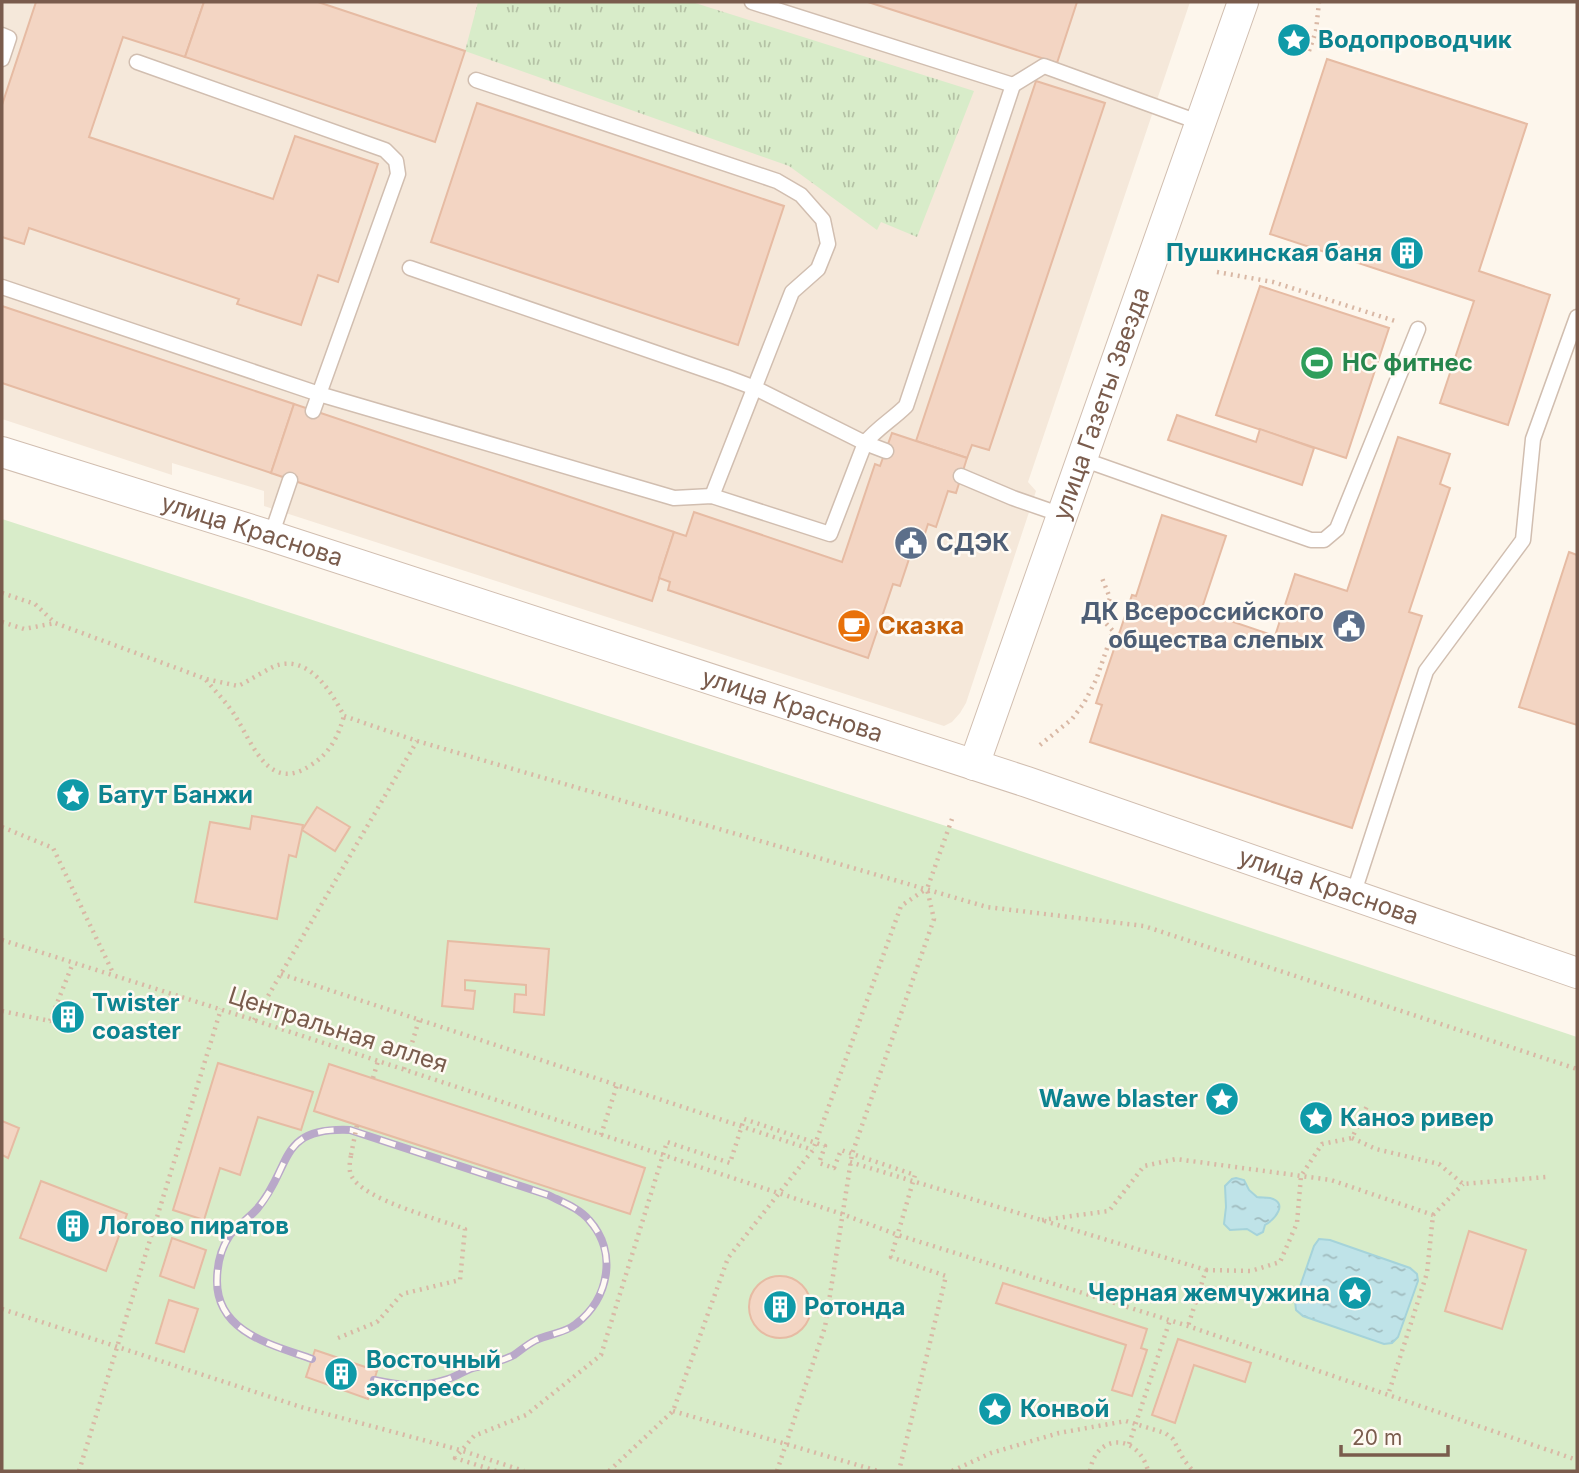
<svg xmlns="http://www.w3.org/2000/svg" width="1579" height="1473" font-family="Inter,sans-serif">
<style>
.residential{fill:#f5e8da}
.grass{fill:url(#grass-tufts)}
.park{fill:#d8ecc9}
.water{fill:url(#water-ripples);stroke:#a5d3da;stroke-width:2}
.building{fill:#f3d5c3;stroke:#e6bba3;stroke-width:2}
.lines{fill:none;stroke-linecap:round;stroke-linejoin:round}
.lane-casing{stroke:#d1beb0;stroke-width:17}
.street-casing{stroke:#d1beb0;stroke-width:32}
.path{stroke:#d9b8a5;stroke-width:4.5;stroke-dasharray:2 5;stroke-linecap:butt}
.lane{stroke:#fff;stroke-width:14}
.street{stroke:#fff;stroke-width:30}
.rail-casing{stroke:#b9a8c9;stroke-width:8}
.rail{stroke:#fffaf3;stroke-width:5;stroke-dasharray:16;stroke-linecap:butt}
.path-bridge{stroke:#d9b8a5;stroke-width:4.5;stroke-dasharray:2 5;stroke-linecap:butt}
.labels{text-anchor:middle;stroke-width:5;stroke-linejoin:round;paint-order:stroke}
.culture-label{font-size:24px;font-weight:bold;fill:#0d838f;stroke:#fffaf3;text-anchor:start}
.leisure-label{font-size:24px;font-weight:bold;fill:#27864d;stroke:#fffaf3;text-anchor:start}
.street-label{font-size:24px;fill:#7a5c4d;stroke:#fffaf3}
.service-label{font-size:24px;font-weight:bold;fill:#4e5e75;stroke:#fffaf3;text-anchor:start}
.food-label{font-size:24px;font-weight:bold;fill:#c56008;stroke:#fffaf3;text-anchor:start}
</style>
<defs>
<pattern id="grass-tufts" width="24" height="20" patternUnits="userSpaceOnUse" patternTransform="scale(1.75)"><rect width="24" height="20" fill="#d8ecc9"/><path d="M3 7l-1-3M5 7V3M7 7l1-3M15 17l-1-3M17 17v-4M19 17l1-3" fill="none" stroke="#b4c2a5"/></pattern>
<pattern id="water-ripples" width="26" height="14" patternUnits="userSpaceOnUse" patternTransform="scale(1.75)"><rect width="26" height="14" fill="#bfe3e8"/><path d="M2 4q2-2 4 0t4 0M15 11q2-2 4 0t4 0" fill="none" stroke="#a0bbbe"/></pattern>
</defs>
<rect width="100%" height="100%" fill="#fdf6ec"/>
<polygon class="residential" points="2,2 1190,2 1028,482 1036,491 966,703 960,713 952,722 944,726 264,506 264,491 172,463 172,475 2,419"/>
<polygon class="grass" points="478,2 692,2 974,91 917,237 881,222 877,230 789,166 465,51"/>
<polygon class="park" points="2,519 949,827 1577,1037 1577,1471 2,1471"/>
<g class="water">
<path d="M1236,1178L1244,1180L1249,1190L1257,1197C1261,1198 1266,1197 1270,1198C1289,1203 1275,1219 1265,1225L1263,1232L1257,1235L1247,1229L1230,1230L1224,1224L1226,1207L1225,1186L1232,1179Z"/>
<polygon points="1319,1239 1330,1240 1410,1268 1417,1274 1418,1281 1398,1337 1392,1343 1384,1344 1303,1316 1296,1310 1295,1301 1314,1246"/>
</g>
<g class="building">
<polygon points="36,2 204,2 185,57 123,37 89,137 273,199 295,136 378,164 338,282 318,275 301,325 237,304 239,299 29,228 24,244 2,237 2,105"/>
<polygon points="204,2 318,2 465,51 435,142 185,57"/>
<polygon points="868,2 1077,2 1057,63"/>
<polygon points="1327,59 1527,124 1479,271 1550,295 1508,425 1440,403 1474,301 1270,234"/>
<polygon points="1036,81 1105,103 989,450 972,445 967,458 916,441"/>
<polygon points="477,103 784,206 738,345 431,242"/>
<polygon points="1260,286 1389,328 1346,458 1216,415"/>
<polygon points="2,306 294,404 271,473 2,383"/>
<polygon points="294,404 674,532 652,601 271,473"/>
<polygon points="1177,415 1256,442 1260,429 1314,448 1302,485 1168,440"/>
<polygon points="892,433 967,458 956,493 948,491 936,527 928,524 918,555 911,553 900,586 893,584 868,658 668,590 670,582 659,578 674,532 686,536 694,512 842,562 875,464 880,466"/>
<polygon points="1398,437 1450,454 1440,484 1450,488 1409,612 1422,616 1352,828 1090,742 1102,705 1096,703 1132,595 1136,596 1162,515 1226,536 1201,611 1275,636 1295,574 1347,591"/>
<polygon points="1569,552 1577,555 1577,725 1519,707"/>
<polygon points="317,807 350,827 335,851 302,830"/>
<polygon points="252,816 303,825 296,857 289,855 277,919 195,902 210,822 250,829"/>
<polygon points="448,941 549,949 544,1015 514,1012 515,994 526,995 526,985 465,980 465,990 475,991 473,1009 442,1006"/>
<polygon points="61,1008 77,1010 74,1027 59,1024"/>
<polygon points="218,1063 313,1092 301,1130 258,1117 240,1175 220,1168 204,1220 173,1210"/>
<polygon points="329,1064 645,1168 630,1214 314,1111"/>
<polygon points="2,1121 19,1128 8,1158 2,1155"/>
<polygon points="41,1181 127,1214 106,1271 20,1238"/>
<polygon points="1469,1231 1526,1250 1502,1329 1445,1311"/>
<polygon points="172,1238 206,1250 194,1288 160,1276"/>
<circle cx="780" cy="1307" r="31"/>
<polygon points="1003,1283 1147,1329 1141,1348 1147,1350 1132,1396 1112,1390 1126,1345 996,1303"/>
<polygon points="169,1300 198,1309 184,1352 156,1343"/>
<polygon points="1178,1339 1251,1363 1245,1382 1194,1365 1175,1423 1152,1415"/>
<polygon points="315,1350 377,1371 368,1399 306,1377"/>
</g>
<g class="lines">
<g class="lane-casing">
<g id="lane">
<polyline points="752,2 1013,85 1044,66 1201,123"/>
<polyline points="2,35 9,38 2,59"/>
<polyline points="137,62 385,150 396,161 398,174 313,411"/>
<polyline points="476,80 777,181 801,195 823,220 828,244 818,269 792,292 712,496"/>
<path d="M410,268L726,377L755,388L865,443C876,429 893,419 906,406L1013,85"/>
<polyline points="2,287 319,394 674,498 712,496 830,534 865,443 886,451"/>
<polyline points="1082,459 1311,540 1324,540 1337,529 1418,329"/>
<polyline points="961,476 1013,498 1062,515"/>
<polyline points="271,536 290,480"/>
<polyline points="1353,895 1426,671 1523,540 1533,439 1577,317"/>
</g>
</g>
<g class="street-casing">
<g id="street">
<path id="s1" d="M2,452L271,536L1027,782L1577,973"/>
<path id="s2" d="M974,765L1243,2"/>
</g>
</g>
<g class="path">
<polyline points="1309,51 1316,31 1319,2"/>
<polyline points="1217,272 1273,282 1395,321"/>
<path d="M2,593L35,604L55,623L206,679L238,686C249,681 270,667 278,665C310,656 332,693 344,716L417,741L987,907L1144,926L1577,1069"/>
<polyline points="2,622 24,629 55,623"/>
<path d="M206,680C216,692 229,705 237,719C254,747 270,793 311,765C330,753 338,737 344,716"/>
<polyline points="1040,745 1072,719 1084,703 1096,680 1113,631 1102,619 1110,598 1102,578"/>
<polyline points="2,827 53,848 114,975"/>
<polyline points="2,940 254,1020 842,1214 898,1235 1188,1326 1577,1460"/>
<polyline points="281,974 813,1150"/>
<polyline points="2,1011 50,1021 73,963"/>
<polyline points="254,1020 417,741"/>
<polyline points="404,1069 419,1020"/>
<polyline points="373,1078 378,1061"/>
<polyline points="601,1135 617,1085"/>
<polyline points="1352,1138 1376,1149 1439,1164 1463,1184 1546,1177"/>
<polyline points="850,1162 1206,1270 1188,1326"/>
<polyline points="1433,1215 1463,1184"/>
<polyline points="1042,1220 1109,1211 1144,1166 1176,1159 1331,1180 1433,1215 1427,1273 1388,1395"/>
<polyline points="1206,1270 1251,1271 1280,1262 1297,1223 1301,1176 1322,1144 1352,1138 1367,1106"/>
<polyline points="2,1309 301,1407 460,1450 524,1471"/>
<path d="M338,1338L377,1322L402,1294L460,1280L465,1229C438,1219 365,1200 352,1177C348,1170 350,1162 351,1155"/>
<polyline points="673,1411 878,1471"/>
<polyline points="1129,1444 1170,1320"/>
<polyline points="79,1471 221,1009"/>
<polyline points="496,1471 455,1458 474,1436 526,1415 601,1355 667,1142 730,1163 744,1119 825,1146 819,1163 834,1168 841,1150 915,1175 891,1257 946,1276 899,1471"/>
<polyline points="609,1471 673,1411 728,1258 813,1150 901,906 926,889"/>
<polyline points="777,1471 825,1327 852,1154 934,919 927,889 952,819"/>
<polyline points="952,1471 991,1453 1059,1433 1126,1421 1165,1433 1173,1439 1184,1460 1193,1471"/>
<path d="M1090,1471C1096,1432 1139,1434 1148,1471"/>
</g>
<use href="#lane" class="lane"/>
<use href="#street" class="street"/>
<g class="rail-casing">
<path id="rail" d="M312,1359C273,1345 217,1333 217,1281C217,1265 221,1248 230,1235C238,1225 249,1218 257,1209C293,1167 276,1127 350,1130L548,1195C562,1202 579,1208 589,1220C618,1252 609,1299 576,1324C565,1333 549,1334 536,1340C528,1344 521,1350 514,1355C501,1362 487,1364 473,1368C464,1371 457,1376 448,1379C420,1388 402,1386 374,1380"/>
</g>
<use href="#rail" class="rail"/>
<polyline class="path-bridge" points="351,1155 357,1125"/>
</g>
<defs>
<g id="sight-disc" transform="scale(1.75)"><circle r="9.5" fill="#0f9aa8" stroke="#fffaf3"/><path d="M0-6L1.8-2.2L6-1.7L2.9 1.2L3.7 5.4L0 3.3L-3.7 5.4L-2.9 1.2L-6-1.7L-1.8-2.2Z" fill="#fff"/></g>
<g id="building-disc" transform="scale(1.75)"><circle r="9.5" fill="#0f9aa8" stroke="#fffaf3"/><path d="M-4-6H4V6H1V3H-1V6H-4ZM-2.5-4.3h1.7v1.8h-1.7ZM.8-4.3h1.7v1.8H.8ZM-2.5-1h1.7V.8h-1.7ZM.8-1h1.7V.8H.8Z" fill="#fff"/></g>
<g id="stadium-disc" transform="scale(1.75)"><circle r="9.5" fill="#2e9e5b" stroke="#fffaf3"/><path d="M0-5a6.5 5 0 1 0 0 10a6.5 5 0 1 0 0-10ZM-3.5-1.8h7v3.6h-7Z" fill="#fff"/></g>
<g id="civic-disc" transform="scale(1.75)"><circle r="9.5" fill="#5c6f8a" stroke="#fffaf3"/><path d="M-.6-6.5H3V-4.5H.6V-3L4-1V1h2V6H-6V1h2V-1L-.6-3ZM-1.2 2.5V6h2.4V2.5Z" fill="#fff"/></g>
<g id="cafe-disc" transform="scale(1.75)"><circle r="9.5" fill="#e8710a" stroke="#fffaf3"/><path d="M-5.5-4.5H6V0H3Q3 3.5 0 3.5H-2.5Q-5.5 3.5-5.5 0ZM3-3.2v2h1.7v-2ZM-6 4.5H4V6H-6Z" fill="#fff"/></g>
</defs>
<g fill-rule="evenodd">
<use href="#sight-disc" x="1294" y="40"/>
<use href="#building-disc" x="1407" y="253"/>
<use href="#stadium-disc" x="1317" y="363"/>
<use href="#civic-disc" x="911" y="543"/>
<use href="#cafe-disc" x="854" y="626"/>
<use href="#civic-disc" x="1349" y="626"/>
<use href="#sight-disc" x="73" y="795"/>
<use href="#building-disc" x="68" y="1017"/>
<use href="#sight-disc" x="1222" y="1099"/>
<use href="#sight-disc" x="1316" y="1118"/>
<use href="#building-disc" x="73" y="1226"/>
<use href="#sight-disc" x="1355" y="1293"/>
<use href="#building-disc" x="780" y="1307"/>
<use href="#building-disc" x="341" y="1374"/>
<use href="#sight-disc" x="995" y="1409"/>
</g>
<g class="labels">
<g class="culture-label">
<text x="1318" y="48">Водопроводчик</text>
<text x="1382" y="261" text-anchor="end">Пушкинская баня</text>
<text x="98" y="803">Батут Банжи</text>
<text x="92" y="1011">Twister<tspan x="92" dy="28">coaster</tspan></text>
<text x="1198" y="1107" text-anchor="end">Wawe blaster</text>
<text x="1340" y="1126">Каноэ ривер</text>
<text x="98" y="1234">Логово пиратов</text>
<text x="1330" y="1301" text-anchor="end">Черная жемчужина</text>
<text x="804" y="1315">Ротонда</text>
<text x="366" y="1368">Восточный<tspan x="366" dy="28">экспресс</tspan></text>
<text x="1020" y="1417">Конвой</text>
</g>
<g class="leisure-label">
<text x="1342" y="371">НС фитнес</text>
</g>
<g class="street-label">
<text dy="8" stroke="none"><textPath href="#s2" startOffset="383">улица Газеты Звезда</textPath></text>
<text dy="8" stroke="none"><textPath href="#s1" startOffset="262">улица Краснова</textPath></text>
<text dy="8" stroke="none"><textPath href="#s1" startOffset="830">улица Краснова</textPath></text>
<text dy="8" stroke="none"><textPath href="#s1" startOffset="1396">улица Краснова</textPath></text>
<text transform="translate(338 1030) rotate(18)" y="8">Центральная аллея</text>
</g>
<g class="service-label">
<text x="936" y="551">СДЭК</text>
<text x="1324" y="620" text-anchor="end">ДК Всероссийского<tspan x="1324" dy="28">общества слепых</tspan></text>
</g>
<g class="food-label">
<text x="878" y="634">Сказка</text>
</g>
</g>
<rect width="1579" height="1473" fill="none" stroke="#7a5c4d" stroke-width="7"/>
<path d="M1341 1445v10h107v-10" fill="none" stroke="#7a5c4d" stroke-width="3.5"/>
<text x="1352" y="1445" font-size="21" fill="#7a5c4d" stroke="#fffaf3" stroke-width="5" paint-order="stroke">20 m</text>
</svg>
